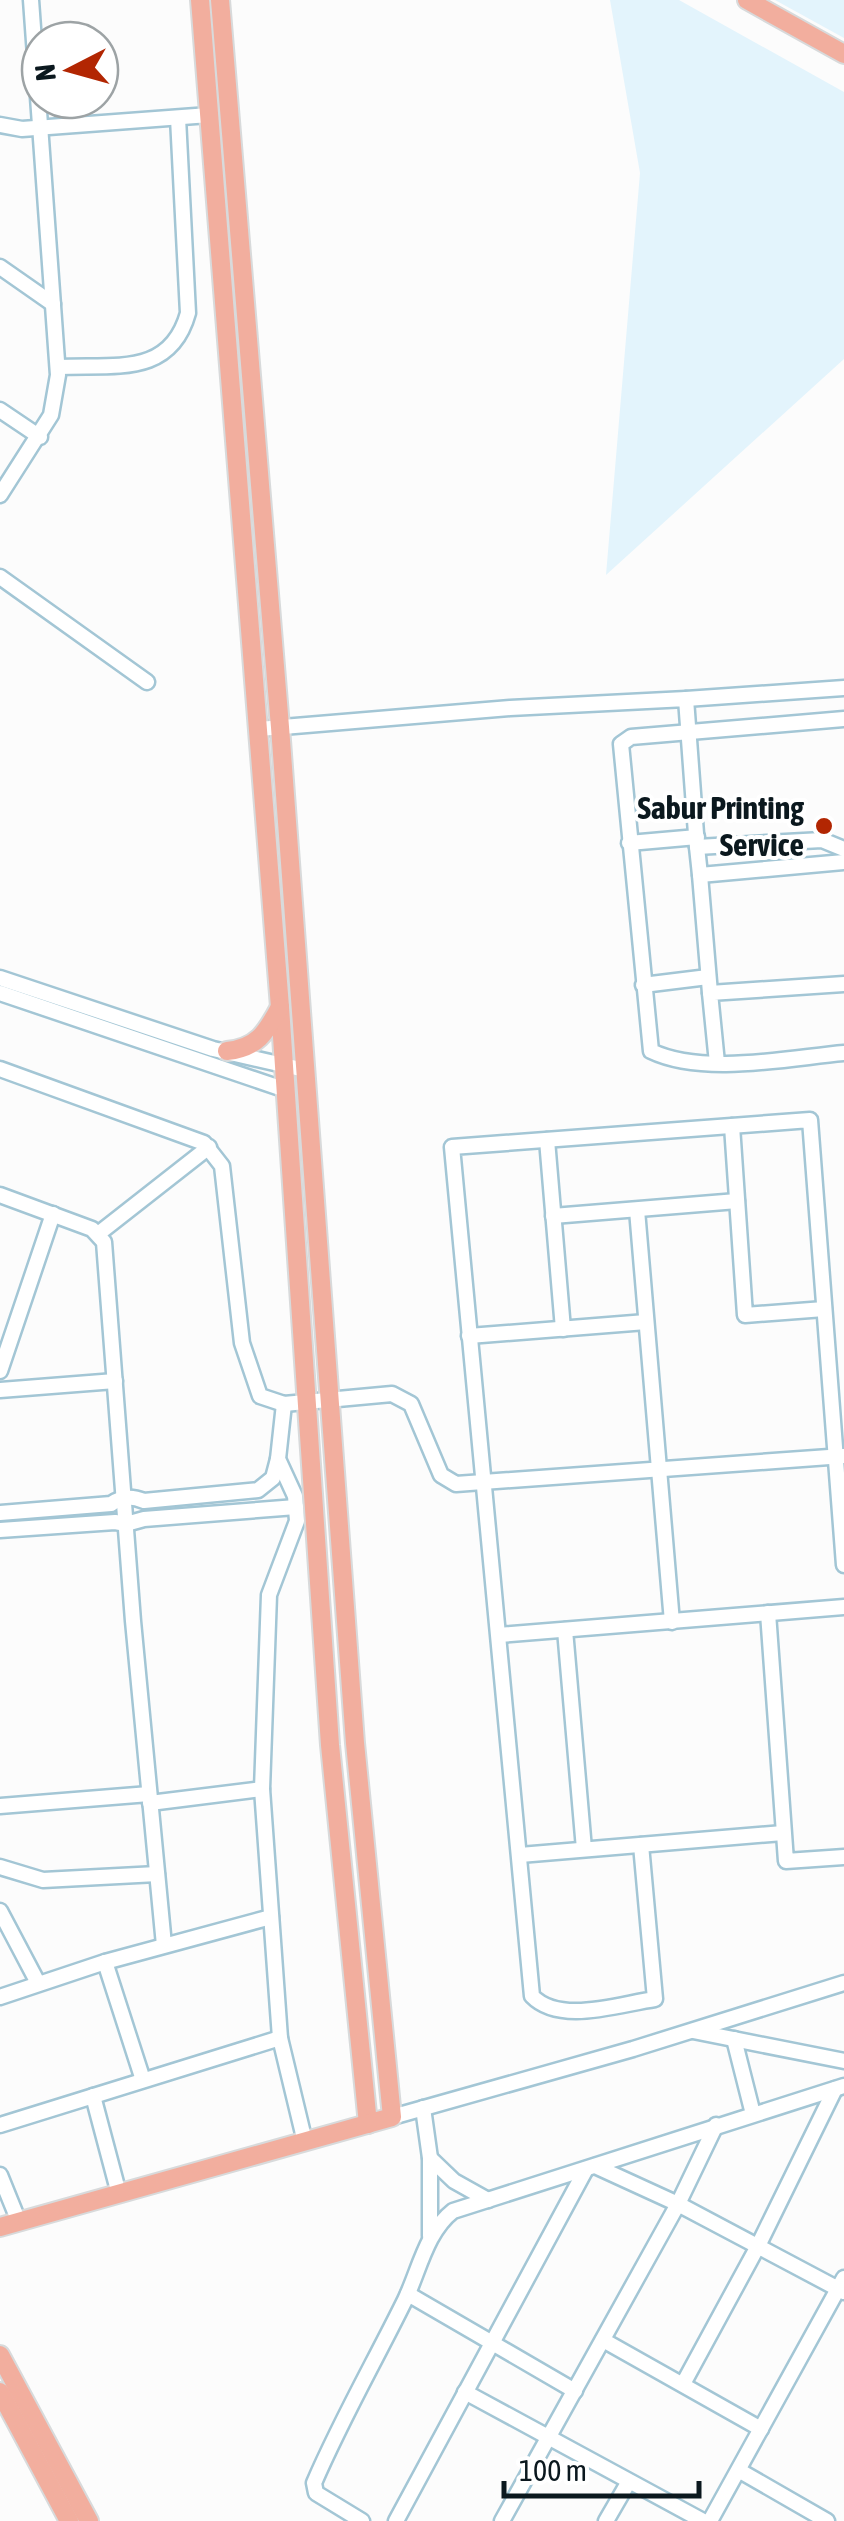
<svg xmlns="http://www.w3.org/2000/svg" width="844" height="2521" font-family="'Asap Condensed',sans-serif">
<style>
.built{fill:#e3f4fc}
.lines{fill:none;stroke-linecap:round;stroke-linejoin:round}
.minor-casing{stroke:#a3c6d5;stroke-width:19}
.major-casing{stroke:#d8dadb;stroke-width:22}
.minor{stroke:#fff;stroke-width:14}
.major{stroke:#f2ae9e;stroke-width:18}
.poi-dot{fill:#b22602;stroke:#fff;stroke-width:4}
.labels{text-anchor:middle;stroke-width:8;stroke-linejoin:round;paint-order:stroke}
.poi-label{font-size:32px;font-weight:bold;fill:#0b181e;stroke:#fff;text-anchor:end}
</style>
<rect width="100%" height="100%" fill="#fcfcfc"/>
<g class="built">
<polygon points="610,0 679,0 844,92 844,359 606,575 640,173"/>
<polygon points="775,0 844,0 844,38"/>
</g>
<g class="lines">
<g class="minor-casing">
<g id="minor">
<polyline points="0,125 22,129 209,115"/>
<polyline points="0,267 53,304"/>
<path d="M58,367C113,364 170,378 188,313L178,118"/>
<polyline points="0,410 40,437"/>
<polyline points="0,495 51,415 58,375 31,0"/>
<polyline points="0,577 147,682"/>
<polyline points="686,699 844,688"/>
<path d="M844,719L631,737L621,744L651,1051C703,1076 788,1058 844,1053"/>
<polyline points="259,729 510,708 686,699 697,847 822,840 844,849"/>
<polyline points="629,843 697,837"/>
<polyline points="697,847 700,875 844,862"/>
<polyline points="700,875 710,993"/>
<polyline points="0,978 213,1049 305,1070"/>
<polyline points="643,985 708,977"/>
<polyline points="0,993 286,1090"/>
<polyline points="717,1063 710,993 844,984"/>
<polyline points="0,1069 204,1143 222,1166 242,1343 260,1396 284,1404 392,1394 411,1404 441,1475 456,1484 843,1456"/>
<polyline points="732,1126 745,1315 824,1309"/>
<polyline points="547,1140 563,1329"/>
<polyline points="0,1195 92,1229 104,1242 133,1621 164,1945"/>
<polyline points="637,1210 672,1622"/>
<polyline points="553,1216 737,1201"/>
<polyline points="98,1234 209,1147"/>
<polyline points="469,1336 646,1322"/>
<polyline points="0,1371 53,1214"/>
<polyline points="0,1390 115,1381"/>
<polyline points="284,1404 278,1459 295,1496 297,1521 269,1595 262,1789 280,2038 305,2142"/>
<path d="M0,1513L111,1504C122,1496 132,1496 144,1501L258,1490L273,1478L278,1459"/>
<polyline points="0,1530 115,1522 126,1524 144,1519 296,1507"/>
<polyline points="768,1613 786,1861 844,1857"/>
<polyline points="565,1630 584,1849"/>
<polyline points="499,1635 844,1607"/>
<polyline points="150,1803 262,1789"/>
<polyline points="0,1806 149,1794"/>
<path d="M641,1845L655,1999C619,2004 560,2025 532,1996L452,1147L810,1120L844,1565"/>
<polyline points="520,1855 783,1833"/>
<polyline points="0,1867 43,1880 157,1874"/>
<polyline points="0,1911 38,1983"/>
<polyline points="105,1962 143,2080"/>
<polyline points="0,1997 105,1962 271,1917"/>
<polyline points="693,2031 844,2061"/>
<polyline points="734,2039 753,2114"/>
<polyline points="93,2096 119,2194"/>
<polyline points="423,2108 430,2158 430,2236"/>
<polyline points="392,2117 633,2049 844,1983"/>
<polyline points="0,2125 280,2038"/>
<polyline points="430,2158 454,2181 488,2200"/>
<polyline points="595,2166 678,2204 844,2292"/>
<polyline points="0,2175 19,2222"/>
<polyline points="408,2294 575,2391"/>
<polyline points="603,2340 761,2429"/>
<polyline points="683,2384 758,2246 835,2089"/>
<polyline points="465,2392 703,2521"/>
<polyline points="740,2471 827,2521"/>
<path d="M362,2521L316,2493L314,2483C341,2420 375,2361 405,2300C419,2271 426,2232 453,2211L844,2086"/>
<polyline points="396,2521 586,2169"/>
<polyline points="502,2521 678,2204 716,2125"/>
<polyline points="606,2521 628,2483"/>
<polyline points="710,2521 844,2278"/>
</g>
</g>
<g class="major-casing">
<g id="major">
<polyline points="200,0 280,1007 330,1745 368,2124"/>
<polyline points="747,0 844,54"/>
<path d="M227,1051C257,1048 266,1033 280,1007"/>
<polyline points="0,2227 392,2117 355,1743 280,727 220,0"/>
<polyline points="0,2355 89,2521"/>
<polyline points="0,2392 69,2521"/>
</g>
</g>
<use href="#minor" class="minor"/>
<use href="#major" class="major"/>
</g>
<circle class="poi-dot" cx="824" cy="826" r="10"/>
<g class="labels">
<g class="poi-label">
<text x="804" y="819">Sabur Printing<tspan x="804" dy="37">Service</tspan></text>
</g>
</g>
<g transform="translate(70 70) rotate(264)"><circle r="48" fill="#ffffff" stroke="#9da3a5" stroke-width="2.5"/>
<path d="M0-8L18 38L0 25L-18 38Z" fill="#b22602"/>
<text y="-15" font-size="28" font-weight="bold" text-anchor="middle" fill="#0b181e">N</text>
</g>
<path d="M504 2481v15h195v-15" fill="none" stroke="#0b181e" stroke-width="5"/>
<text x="519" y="2481" font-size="30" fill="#0b181e" stroke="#ffffff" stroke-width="8" paint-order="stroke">100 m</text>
</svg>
